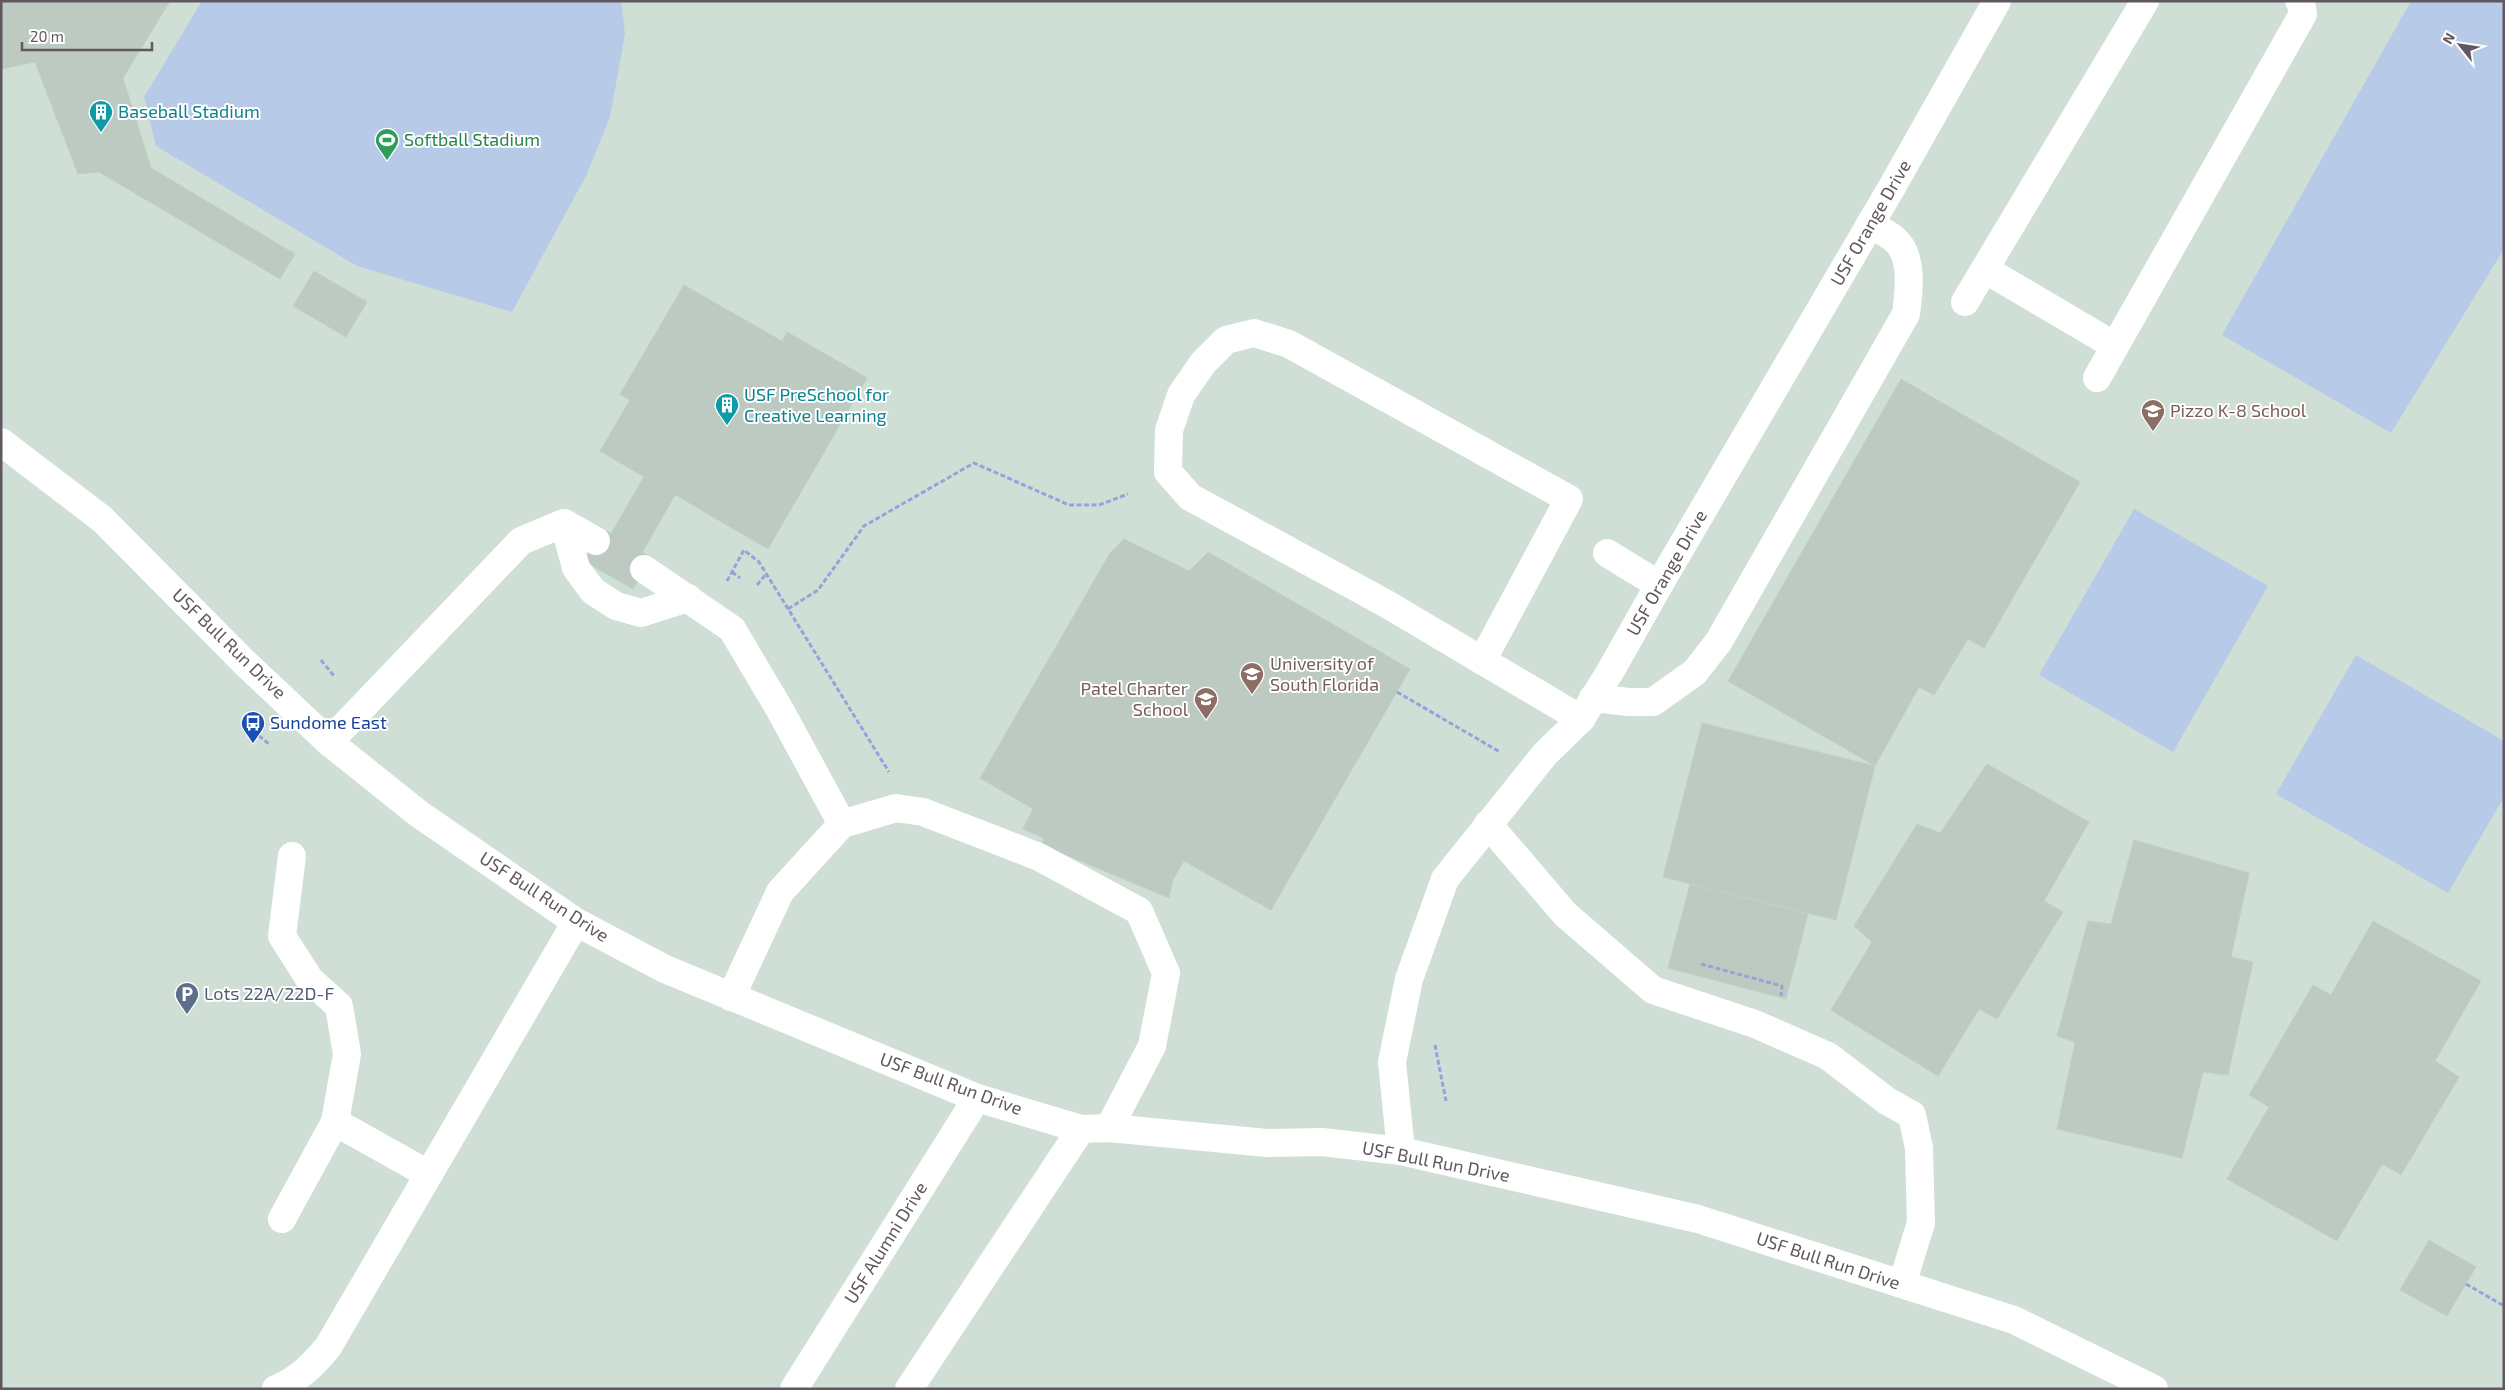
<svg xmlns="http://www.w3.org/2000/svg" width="2505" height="1390" font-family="'Exo 2',sans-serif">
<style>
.education{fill:#cfdfd6}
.green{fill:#b7cae8}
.building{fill:#bdcac1;stroke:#bcd2c3}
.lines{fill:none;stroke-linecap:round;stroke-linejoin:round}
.minor-tunnel{stroke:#bfc8c3;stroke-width:28;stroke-dasharray:28 14;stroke-linecap:butt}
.path{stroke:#99a1db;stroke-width:3;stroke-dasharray:5 2.5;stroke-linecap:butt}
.minor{stroke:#fff;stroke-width:28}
.labels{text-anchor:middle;stroke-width:4;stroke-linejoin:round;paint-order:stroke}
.culture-label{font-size:18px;fill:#0d838f;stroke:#fff;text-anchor:start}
.leisure-label{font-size:18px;fill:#27864d;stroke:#fff;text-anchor:start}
.street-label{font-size:18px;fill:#615760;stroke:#fff}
.education-label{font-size:18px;fill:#785e54;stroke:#fff;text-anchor:start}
.transit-label{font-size:18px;fill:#164399;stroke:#fff;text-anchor:start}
.service-label{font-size:18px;fill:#4e5e75;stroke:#fff;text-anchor:start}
</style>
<rect width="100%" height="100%" fill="#deede4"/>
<rect class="education" x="1" y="1" width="2503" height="1388"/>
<g class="green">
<polygon points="202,1 621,1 625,34 610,117 586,176 512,312 357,266 156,146 144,97"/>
<polygon points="2411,1 2504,1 2504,249 2391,433 2222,335"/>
<polygon points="2134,509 2268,586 2173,752 2039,675"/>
<polygon points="2356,655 2504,741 2504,797 2448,893 2276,794"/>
</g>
<g class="building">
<polygon points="1,1 170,1 123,78 151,168 295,254 280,279 99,172 78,174 35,62 1,69"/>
<polygon points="314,271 367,302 346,337 293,306"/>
<polygon points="684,285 782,341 787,332 867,378 768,549 600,451 630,400 620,394"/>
<polygon points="1901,379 2080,482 1984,648 1968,639 1934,695 1919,687 1875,766 1728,681"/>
<polygon points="644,477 675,495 642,553 651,558 633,589 584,561 602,530 610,535"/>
<polygon points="1124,539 1189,571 1208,552 1410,669 1271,910 1184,861 1173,880 1045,805 1040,813 980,778 1110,553"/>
<polygon points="1702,723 1875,766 1836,920 1663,877"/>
<polygon points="1987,764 2089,822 2044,901 2063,912 1997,1019 1979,1009 1938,1076 1831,1010 1872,942 1854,926 1917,824 1940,833"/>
<polygon points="1045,805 1173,880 1169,898 1042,845 1044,838 1023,829 1033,809 1040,813"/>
<polygon points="2134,840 2249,873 2231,957 2253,962 2228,1075 2203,1072 2182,1158 2057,1129 2075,1042 2057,1036 2088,921 2111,924"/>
<polygon points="1690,884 1808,914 1786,999 1668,968"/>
<polygon points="2373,921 2481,981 2435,1061 2459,1077 2401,1175 2382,1164 2337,1241 2227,1179 2269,1107 2249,1095 2313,985 2331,995"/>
<polygon points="2429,1240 2476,1267 2447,1316 2400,1290"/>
</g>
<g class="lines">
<polyline class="minor-tunnel" points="596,541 644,569"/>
<g class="path">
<polyline points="732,572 740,578"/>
<polyline points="727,581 744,550 759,562 889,772"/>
<polyline points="757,585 766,574"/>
<polyline points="788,609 818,590 864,526 974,463 1069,505 1099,505 1128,494"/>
<polyline points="321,660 334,676"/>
<polyline points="1397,692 1500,752"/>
<polyline points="253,731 269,744"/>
<polyline points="1701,964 1782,986 1781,996"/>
<polyline points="1435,1045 1446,1101"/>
<polyline points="2466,1284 2504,1306"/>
</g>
<g class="minor">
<polyline points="1986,270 2115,346"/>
<polyline points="1965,302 2145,1"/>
<polyline points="2097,378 2303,14 2301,3 2299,1"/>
<polyline points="1,442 102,519 244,662 329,742 419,814 576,922 665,969 977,1098 1081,1129 1109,1128 1267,1143 1322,1142 1401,1151 1698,1219 2014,1320 2154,1389"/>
<polyline points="564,523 576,568 593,591 616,606 641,613 688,598"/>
<polyline points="1607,553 1659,585"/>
<polyline points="644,569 732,629 780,710 842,824"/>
<polyline points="1482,661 1569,499 1289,344 1254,333 1226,340 1203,363 1181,395 1169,430 1168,472 1190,497 1385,603 1581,719"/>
<path d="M1593,698L1629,702H1653L1695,672L1719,641L1906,314C1909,292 1914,255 1894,239C1887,233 1878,229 1870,224"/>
<polyline points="329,742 521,541 564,523 596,541"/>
<polyline points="1488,824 1565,914 1653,990 1755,1024 1828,1056 1887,1101 1912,1115 1919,1148 1921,1223 1902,1284"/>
<polyline points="731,997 780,892 842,824 896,808 923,812 1039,857 1139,911 1166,973 1152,1046 1109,1128"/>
<polyline points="335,1122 428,1174"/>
<polyline points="1401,1151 1392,1062 1409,979 1445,879 1545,754 1581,719 1611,670 1659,585 1892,187 1997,1"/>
<polyline points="282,1219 335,1122 347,1054 339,1006 310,980 282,936 292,856"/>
<path d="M276,1389C298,1380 313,1365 328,1347L576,922"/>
<polyline points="794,1389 977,1098"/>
<polyline points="909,1389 1081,1129"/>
</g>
</g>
<defs>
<g id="building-pin" transform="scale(1.25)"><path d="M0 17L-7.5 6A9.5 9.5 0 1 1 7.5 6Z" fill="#0f9aa8" stroke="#fff"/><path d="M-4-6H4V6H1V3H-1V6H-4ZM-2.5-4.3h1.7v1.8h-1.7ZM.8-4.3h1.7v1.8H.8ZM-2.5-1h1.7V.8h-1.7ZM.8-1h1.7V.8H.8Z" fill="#fff"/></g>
<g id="stadium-pin" transform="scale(1.25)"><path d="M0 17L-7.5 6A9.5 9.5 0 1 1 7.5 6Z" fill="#2e9e5b" stroke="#fff"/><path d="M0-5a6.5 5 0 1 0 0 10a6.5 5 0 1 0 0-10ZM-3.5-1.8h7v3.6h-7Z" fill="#fff"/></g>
<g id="school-pin" transform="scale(1.25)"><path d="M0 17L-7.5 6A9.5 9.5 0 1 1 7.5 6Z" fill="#8d6e63" stroke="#fff"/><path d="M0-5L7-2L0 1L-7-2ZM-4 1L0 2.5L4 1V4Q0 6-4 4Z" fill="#fff"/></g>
<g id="university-pin" transform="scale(1.25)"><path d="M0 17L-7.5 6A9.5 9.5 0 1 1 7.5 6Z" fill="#8d6e63" stroke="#fff"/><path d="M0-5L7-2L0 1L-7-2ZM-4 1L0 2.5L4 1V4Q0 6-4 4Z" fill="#fff"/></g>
<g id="bus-pin" transform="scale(1.25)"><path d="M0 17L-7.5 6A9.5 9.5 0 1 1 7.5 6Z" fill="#1a4fb4" stroke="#fff"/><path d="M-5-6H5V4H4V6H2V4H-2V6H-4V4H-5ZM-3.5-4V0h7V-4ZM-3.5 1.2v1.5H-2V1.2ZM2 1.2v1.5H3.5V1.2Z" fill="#fff"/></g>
<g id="parking-pin" transform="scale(1.25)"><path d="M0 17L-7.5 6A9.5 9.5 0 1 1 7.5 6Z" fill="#5c6f8a" stroke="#fff"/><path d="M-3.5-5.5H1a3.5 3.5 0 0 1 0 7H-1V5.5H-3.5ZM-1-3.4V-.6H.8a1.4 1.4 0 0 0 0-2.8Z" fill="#fff"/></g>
</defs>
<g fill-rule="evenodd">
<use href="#building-pin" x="101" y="112"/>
<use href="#stadium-pin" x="387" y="140"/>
<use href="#building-pin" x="727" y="405"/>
<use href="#school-pin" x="2153" y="411"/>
<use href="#university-pin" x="1252" y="674"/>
<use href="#school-pin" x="1206" y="699"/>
<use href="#bus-pin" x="253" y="723"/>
<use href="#parking-pin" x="187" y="994"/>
</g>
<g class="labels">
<g class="culture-label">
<text x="118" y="118">Baseball Stadium</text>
<text x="744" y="401">USF PreSchool for<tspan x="744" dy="21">Creative Learning</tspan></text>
</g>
<g class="leisure-label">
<text x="404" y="146">Softball Stadium</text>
</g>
<g class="street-label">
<text transform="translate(1871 223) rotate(-60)" y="6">USF Orange Drive</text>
<text transform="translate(1667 573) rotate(-60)" y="6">USF Orange Drive</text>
<text transform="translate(229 644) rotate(44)" y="6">USF Bull Run Drive</text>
<text transform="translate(544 897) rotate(33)" y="6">USF Bull Run Drive</text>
<text transform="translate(951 1084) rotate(20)" y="6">USF Bull Run Drive</text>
<text transform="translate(1436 1162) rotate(11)" y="6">USF Bull Run Drive</text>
<text transform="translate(886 1243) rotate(-58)" y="6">USF Alumni Drive</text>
<text transform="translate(1828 1261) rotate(18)" y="6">USF Bull Run Drive</text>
</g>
<g class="education-label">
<text x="2170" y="417">Pizzo K-8 School</text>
<text x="1270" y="670">University of<tspan x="1270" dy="21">South Florida</tspan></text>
<text x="1188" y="695" text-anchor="end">Patel Charter<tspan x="1188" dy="21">School</tspan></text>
</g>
<g class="transit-label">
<text x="270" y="729">Sundome East</text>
</g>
<g class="service-label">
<text x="204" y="1000">Lots 22A/22D-F</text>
</g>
</g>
<rect width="2505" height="1390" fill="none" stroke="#615760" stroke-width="5"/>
<g transform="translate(2460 45) rotate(300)" stroke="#ffffff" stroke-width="4" paint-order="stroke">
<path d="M0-4L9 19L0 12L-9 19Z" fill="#615760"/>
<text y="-8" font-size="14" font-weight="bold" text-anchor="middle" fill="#615760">N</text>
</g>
<path d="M22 42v8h130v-8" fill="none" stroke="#615760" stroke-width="2.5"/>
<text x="30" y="42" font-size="15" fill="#615760" stroke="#ffffff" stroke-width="4" paint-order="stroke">20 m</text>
</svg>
